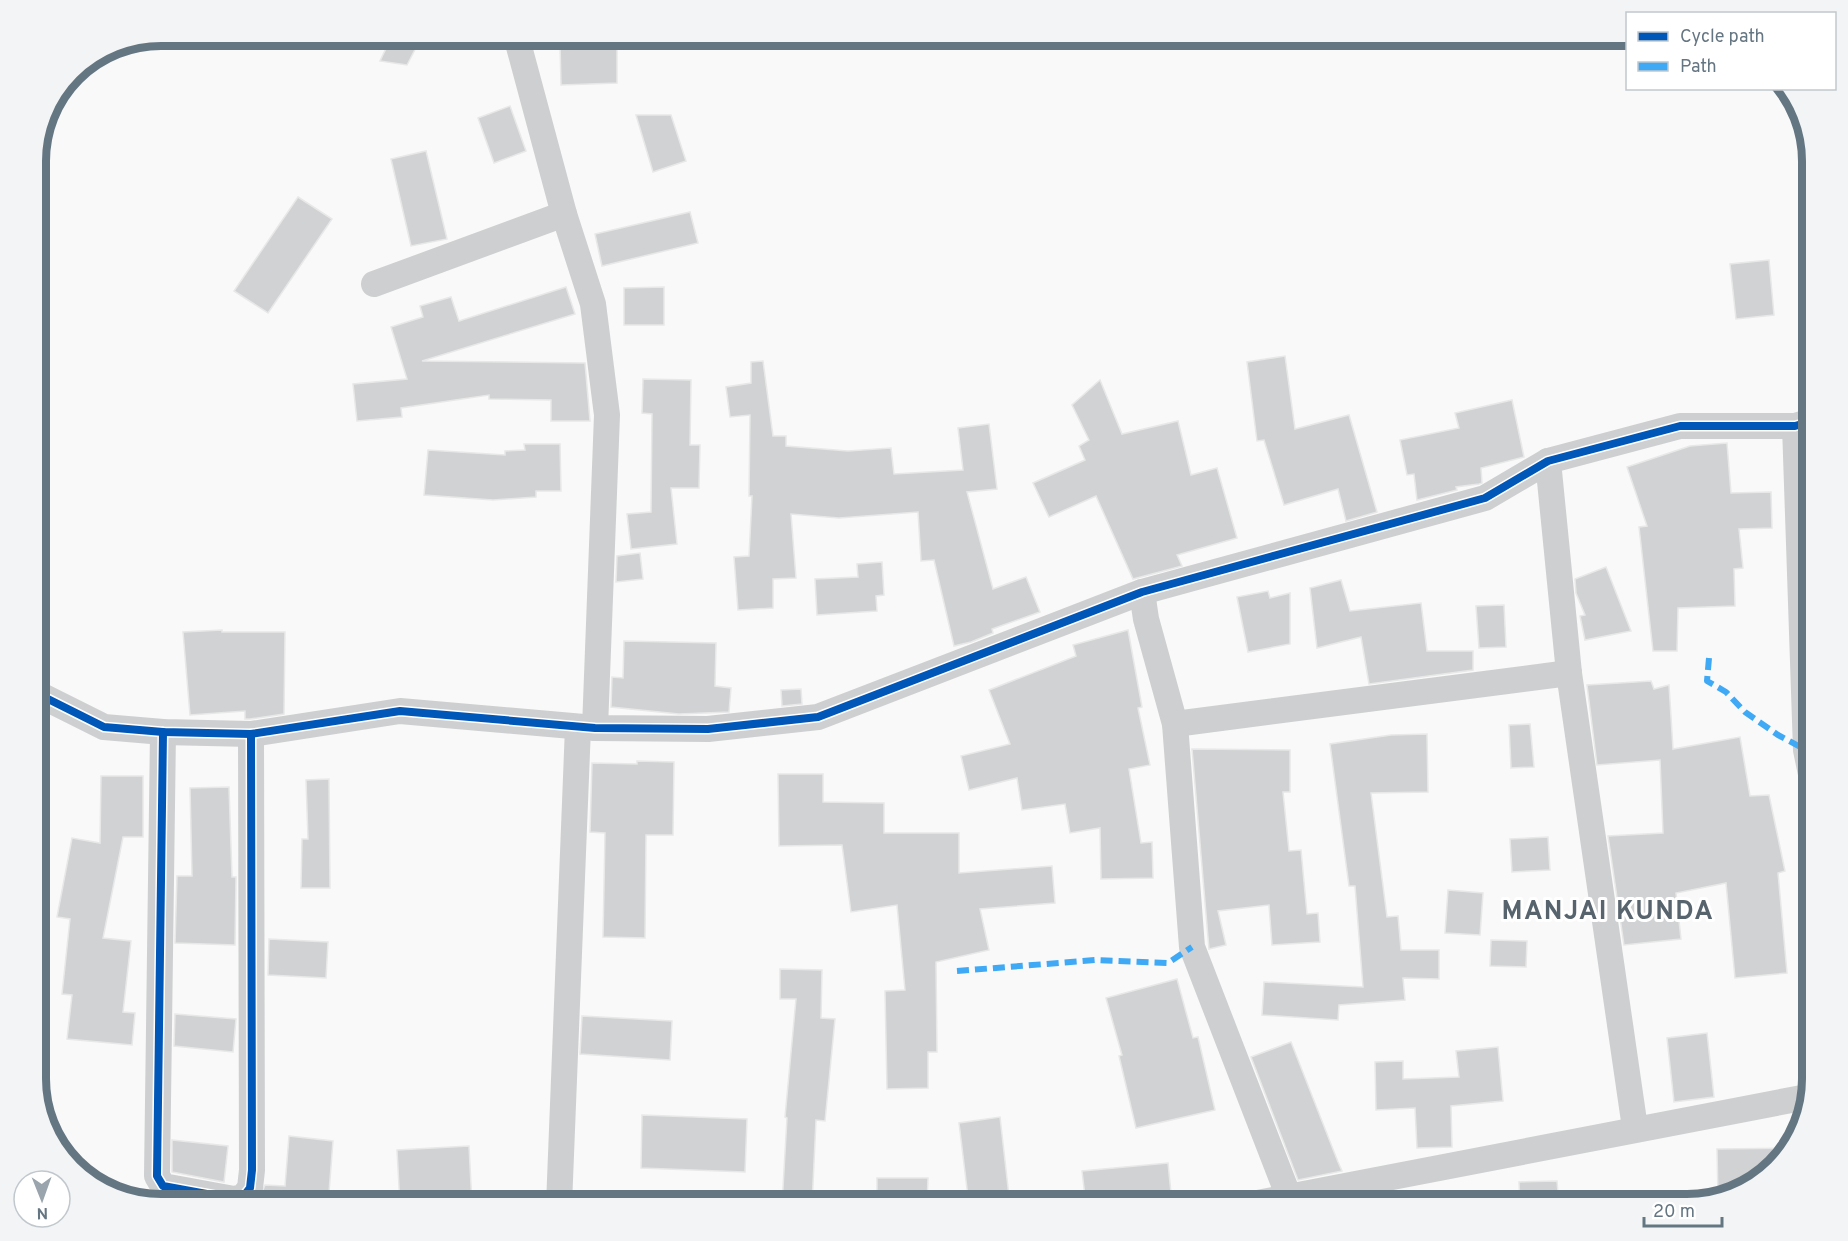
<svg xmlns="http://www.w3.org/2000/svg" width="1848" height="1241" font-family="Overpass,sans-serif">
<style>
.building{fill:#d0d2d3;stroke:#e8e8e8;stroke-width:1.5}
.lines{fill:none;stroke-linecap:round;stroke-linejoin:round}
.street{stroke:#cecfd0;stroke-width:26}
.quiet{stroke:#3fa9f5;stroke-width:6;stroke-dasharray:12 6;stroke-linecap:butt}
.cycleway-casing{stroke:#fff;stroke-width:11}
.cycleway{stroke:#0057b8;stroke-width:8}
.labels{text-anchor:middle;stroke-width:6;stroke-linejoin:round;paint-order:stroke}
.district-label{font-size:26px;font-weight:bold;letter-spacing:1.5px;fill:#57646e;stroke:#fff}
.rim{fill:none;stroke:#657683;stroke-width:8}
</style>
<rect width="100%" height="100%" fill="#f9f9f9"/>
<g class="building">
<polygon points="392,36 422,36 407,65 380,61"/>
<polygon points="617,42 617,83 561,85 560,44"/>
<polygon points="510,106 526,151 494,163 478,118"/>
<polygon points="636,115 671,115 686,161 653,172"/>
<polygon points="426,151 447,239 411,246 391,159"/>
<polygon points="298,197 332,219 268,313 234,291"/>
<polygon points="690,212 698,243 602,266 595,234"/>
<polygon points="1769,260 1774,315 1736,319 1730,264"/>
<polygon points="566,287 575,314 422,361 585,363 590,421 551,421 551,400 489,399 489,395 401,408 402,417 357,421 353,384 407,379 391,327 423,317 420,306 451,297 459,321"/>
<polygon points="664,287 664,325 624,325 624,288"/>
<polygon points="1285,356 1295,429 1349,415 1377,512 1346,521 1338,489 1284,505 1264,440 1257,441 1247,362"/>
<polygon points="763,361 773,436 786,436 786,446 848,451 891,448 894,474 963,470 958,428 989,424 997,489 967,492 993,589 1026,577 1040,612 992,629 993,633 971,642 954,646 934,560 921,561 918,512 839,518 791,514 796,578 773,579 773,608 738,610 734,557 749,556 752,496 749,496 750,415 730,417 726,387 751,383 751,362"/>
<polygon points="643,379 691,380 690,445 700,445 699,488 671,488 677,544 631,549 627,514 651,512 652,414 642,413"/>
<polygon points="1100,380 1122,434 1178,421 1191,475 1217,468 1237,538 1177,555 1182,566 1133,579 1096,496 1049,517 1033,483 1085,460 1079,446 1089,440 1072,405"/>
<polygon points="1512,400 1524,457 1481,468 1482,483 1479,484 1456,487 1457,490 1417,500 1414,474 1407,475 1400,440 1459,428 1455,413"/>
<polygon points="1727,443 1731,493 1771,492 1772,528 1739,529 1743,568 1734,569 1735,606 1678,608 1677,651 1653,651 1639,527 1647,526 1627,467 1690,446"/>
<polygon points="524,444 560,444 561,491 536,491 536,497 493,500 424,495 428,450 505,455 505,451 525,450"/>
<polygon points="640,553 643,579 616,582 617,556"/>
<polygon points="882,562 884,595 876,596 877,611 817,615 815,579 858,577 857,564"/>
<polygon points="1606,567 1631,631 1585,640 1580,616 1585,615 1576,593 1575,579"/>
<polygon points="1341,580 1350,611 1421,603 1427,651 1473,651 1473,670 1369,684 1361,637 1317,648 1310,588"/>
<polygon points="1268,591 1270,598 1290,593 1290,644 1248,652 1237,597"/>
<polygon points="1504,605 1506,647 1479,648 1476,606"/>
<polygon points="222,630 222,632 285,632 284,714 250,719 245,719 245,711 190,715 183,632"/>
<polygon points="1128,630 1142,707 1138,708 1150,765 1129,769 1141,843 1152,842 1153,878 1101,879 1100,828 1070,833 1065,804 1022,810 1017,778 969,790 961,756 1010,744 989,690 1076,656 1073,645"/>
<polygon points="624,641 716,643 715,686 731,688 729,712 679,714 611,707 612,677 623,678"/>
<polygon points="1651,681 1654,689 1669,685 1673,749 1740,737 1750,796 1769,795 1785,871 1778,873 1787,973 1735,978 1726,883 1676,893 1681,939 1624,945 1608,836 1663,833 1660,760 1597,765 1587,685"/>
<polygon points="801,689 802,704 782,706 781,690"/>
<polygon points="1530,724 1534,767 1511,768 1509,725"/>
<polygon points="1427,734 1428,792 1371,793 1387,917 1398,916 1401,950 1439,950 1439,979 1403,978 1405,1000 1339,1005 1338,1020 1262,1015 1264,982 1363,987 1355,886 1349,886 1330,744 1391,735"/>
<polygon points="1192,749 1290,750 1290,792 1283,792 1289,851 1301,850 1307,914 1318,913 1320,942 1272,945 1269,905 1218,911 1226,945 1209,949"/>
<polygon points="637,761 674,762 673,835 646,835 645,938 603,937 605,833 590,832 592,763 637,764"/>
<polygon points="778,774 823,774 823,802 884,803 884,833 959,833 959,873 1052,866 1055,903 980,909 989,950 936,962 937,1052 928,1052 928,1088 887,1089 885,991 905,990 897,905 851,912 842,845 779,846"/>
<polygon points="101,776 143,776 143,837 123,837 103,938 131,941 123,1012 135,1013 132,1045 67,1039 72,995 62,994 70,919 57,917 72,838 100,843"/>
<polygon points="329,779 330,888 301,888 302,839 308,839 306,780"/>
<polygon points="229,787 232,877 236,877 235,945 175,943 177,876 192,876 190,788"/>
<polygon points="1548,837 1550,870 1512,872 1510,839"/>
<polygon points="1448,890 1483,893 1480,935 1445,933"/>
<polygon points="269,939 328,942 326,978 268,975"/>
<polygon points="1491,940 1527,941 1526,967 1490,966"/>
<polygon points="780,969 822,970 821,1018 835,1019 825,1121 816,1120 812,1205 782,1205 787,1118 785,1117 796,999 780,999"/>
<polygon points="1177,979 1193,1038 1198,1037 1215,1110 1136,1128 1119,1056 1122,1055 1106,998"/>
<polygon points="175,1014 236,1019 233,1052 174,1046"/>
<polygon points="582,1016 672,1021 670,1060 580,1054"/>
<polygon points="1707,1033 1714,1097 1674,1102 1667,1038"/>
<polygon points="1291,1042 1338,1162 1342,1171 1298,1180 1251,1057"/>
<polygon points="1498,1047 1503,1101 1451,1106 1452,1147 1417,1148 1415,1108 1376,1110 1375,1062 1403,1061 1403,1079 1459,1077 1456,1051"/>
<polygon points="642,1115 747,1119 745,1172 641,1168"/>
<polygon points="1000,1117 1010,1205 969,1205 959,1123"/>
<polygon points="289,1136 333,1141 328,1205 257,1205 265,1185 285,1186"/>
<polygon points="172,1140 228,1146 224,1182 172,1172"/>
<polygon points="469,1146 472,1205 400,1205 397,1150"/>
<polygon points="1791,1148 1742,1192 1718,1198 1717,1149"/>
<polygon points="1168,1163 1172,1203 1086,1205 1082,1171"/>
<polygon points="877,1178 928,1178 927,1205 877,1205"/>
<polygon points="1557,1181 1559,1205 1520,1205 1519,1182"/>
<polygon points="1353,1200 1355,1205 1330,1204"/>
</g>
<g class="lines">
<g class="street">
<polyline points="518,43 564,214 593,304 607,415 595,728"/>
<polyline points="374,284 564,214"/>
<polyline points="1795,426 1806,750 1812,779"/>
<polyline points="1142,592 1146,619 1175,724 1192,947 1292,1205"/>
<polyline points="1569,673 1635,1128"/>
<polyline points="36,693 104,727 163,732 251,734 400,711 595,728 708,729 818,717 1142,592 1485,498 1548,461 1680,426 1795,426 1812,421"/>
<polyline points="1175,724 1569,673 1548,461"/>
<polyline points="163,732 157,1176 163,1186 234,1199 243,1197 250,1188 252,1170 251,734"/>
<polyline points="559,1205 578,727"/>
<polyline points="1247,1205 1807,1097"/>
</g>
<g class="quiet">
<polyline points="518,43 519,36"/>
<polyline points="1709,658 1707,681 1726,692 1745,712 1778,735 1806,750"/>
<polyline points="957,971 1096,960 1168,963 1192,947"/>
</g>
<g class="cycleway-casing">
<g id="cycleway">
<polyline points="36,693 104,727 163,732 251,734 400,711 595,728 708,729 818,717 1142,592 1485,498 1548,461 1680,426 1795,426 1812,421"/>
<polyline points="163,732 157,1176 163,1186 234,1199 243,1197 250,1188 252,1170 251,734"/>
</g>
</g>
<use href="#cycleway" class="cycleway"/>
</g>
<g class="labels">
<g class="district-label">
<text x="1608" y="919">MANJAI KUNDA</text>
</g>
</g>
<path d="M0 0H1848V1241H0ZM161 46H1687A115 115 0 0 1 1802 161V1079A115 115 0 0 1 1687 1194H161A115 115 0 0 1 46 1079V161A115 115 0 0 1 161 46Z" fill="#f3f4f5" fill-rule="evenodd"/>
<path class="rim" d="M161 46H1687A115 115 0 0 1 1802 161V1079A115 115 0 0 1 1687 1194H161A115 115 0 0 1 46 1079V161A115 115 0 0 1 161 46Z"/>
<rect x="1626" y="12" width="210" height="78" fill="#ffffff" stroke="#c1c8cd" stroke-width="1.5"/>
<rect x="1638" y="32" width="30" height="9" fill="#0057b8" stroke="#c1c8cd" stroke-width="1.5"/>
<text x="1680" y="42" font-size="18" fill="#657683">Cycle path</text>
<rect x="1638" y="62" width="30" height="9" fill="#3fa9f5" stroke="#c1c8cd" stroke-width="1.5"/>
<text x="1680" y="72" font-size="18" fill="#657683">Path</text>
<g transform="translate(42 1199) rotate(179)"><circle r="28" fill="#ffffff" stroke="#c1c8cd" stroke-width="1.5"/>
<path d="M0-4.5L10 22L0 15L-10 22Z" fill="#99a4ac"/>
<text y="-9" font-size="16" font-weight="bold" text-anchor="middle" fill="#657683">N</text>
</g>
<path d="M1644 1217v9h78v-9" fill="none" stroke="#657683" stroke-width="3"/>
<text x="1653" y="1217" font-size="18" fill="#657683" stroke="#ffffff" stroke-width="4.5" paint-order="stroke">20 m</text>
</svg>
